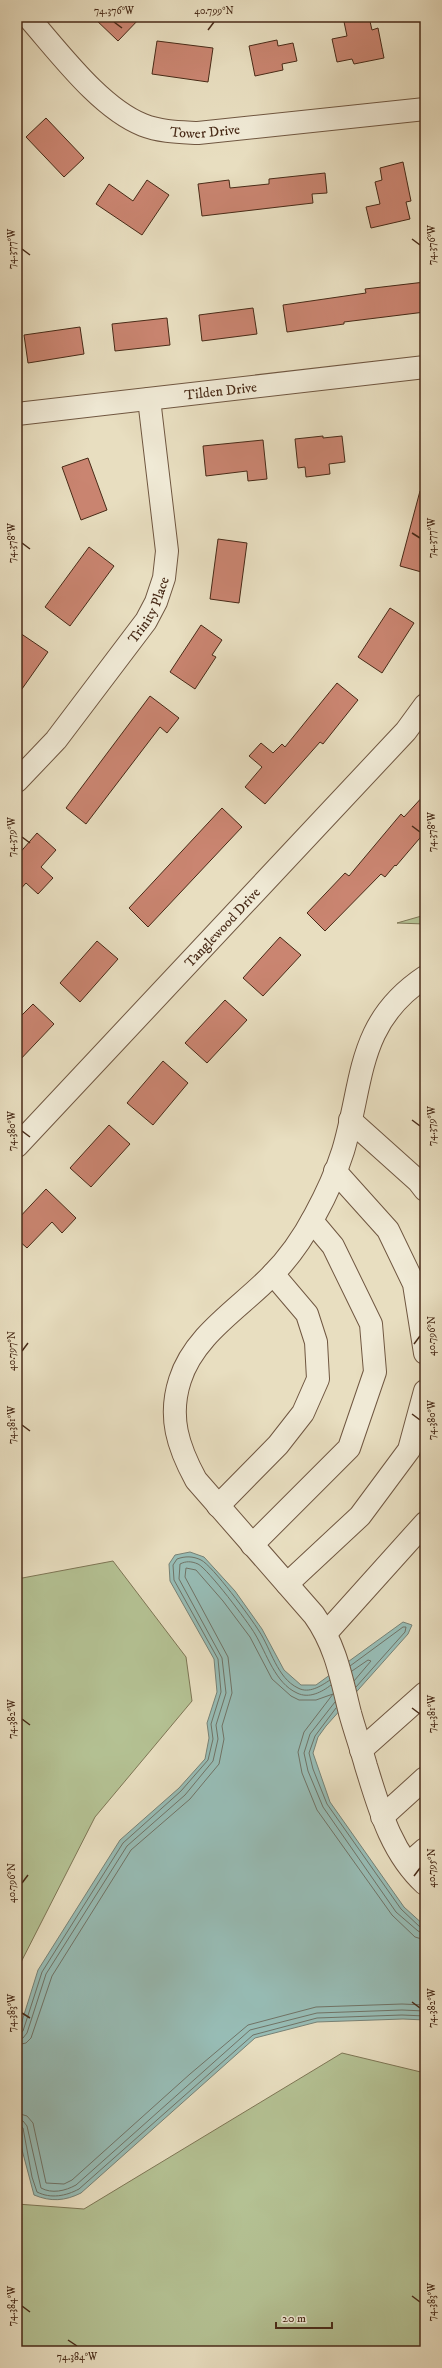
<svg xmlns="http://www.w3.org/2000/svg" width="442" height="2368" font-family="'IM FELL DW Pica',serif">
<style>
.green{fill:#b4c193;stroke:#7e7655}
.water{fill:#97bcb5;stroke:#778276}
.lines{fill:none;stroke-linecap:round;stroke-linejoin:round}
.shore{stroke:#707366;stroke-width:1}
.building{fill:#ca8571;stroke:#482a17}
.minor-casing{stroke:#705741;stroke-width:24}
.minor{stroke:#f0ead6;stroke-width:22}
.ticks{fill:none;stroke:#482a17;stroke-width:1.5}
.labels{text-anchor:middle;stroke-width:3;stroke-linejoin:round;paint-order:stroke}
.street-label{font-size:14px;fill:#482a17;stroke:#f0ead6}
.neatline{fill:none;stroke:#482a17;stroke-width:1.5}
.ticks-label{font-size:10px;text-anchor:middle;fill:#482a17}
</style>
<rect width="100%" height="100%" fill="#e8dec0"/>
<filter id="stains"><feTurbulence type="fractalNoise" baseFrequency=".005" numOctaves="4"/><feColorMatrix values="0 0 0 0 .2 0 0 0 0 .09 0 0 0 0 .02 0 0 0 .5 -.17"/></filter>
<radialGradient id="worn" r=".72"><stop offset=".6" stop-color="#630" stop-opacity="0"/><stop offset="1" stop-color="#630" stop-opacity=".3"/></radialGradient>
<g class="green">
<polygon points="425,915 425,924 397,923"/>
<polygon points="113,1561 186,1657 192,1701 95,1817 17,1970 17,1579"/>
<polygon points="342,2053 425,2073 425,2351 17,2351 17,2204 84,2209"/>
</g>
<path class="water" d="M190,1552L204,1557L235,1591L262,1629L284,1670L301,1685H316L403,1622L412,1625L408,1634L326,1726L318,1737L313,1753L330,1802L404,1907L425,1926V2020L403,2019L317,2022L255,2038L81,2193C65,2201 51,2202 34,2195L21,2146L17,2114V2037L38,1970L120,1840L179,1788L205,1759L209,1738L207,1723L217,1692L214,1659L170,1581L169,1564L175,1555Z"/>
<g class="lines">
<g class="shore">
<polyline points="350,1666 403,1627 406,1627 405,1632 356,1687"/>
<polyline points="352,1671 368,1660 371,1661 354,1681"/>
<polyline points="335,1702 310,1734 304,1753 308,1771 323,1807 396,1912 418,1931 425,1934"/>
<polyline points="336,1708 315,1736 309,1753 313,1769 327,1804 401,1909 421,1928 425,1929"/>
<path d="M17,2034L23,2031L42,1972L123,1843L181,1791L208,1760L213,1739L211,1724L221,1692L218,1659L174,1580L173,1565L177,1559C185,1556 193,1556 201,1560C212,1565 251,1618 259,1631C271,1649 277,1678 298,1688C309,1694 321,1686 330,1680"/>
<path d="M17,2039L23,2038L27,2033L46,1974L127,1846L185,1795L213,1761L218,1739L216,1725L226,1693L222,1658L179,1579L180,1564C186,1561 191,1561 198,1564C208,1569 248,1622 255,1634C267,1654 275,1683 297,1693C309,1699 322,1692 331,1685"/>
<polyline points="17,2045 26,2043 31,2038 52,1976 131,1850 190,1799 219,1764 224,1739 222,1726 232,1693 228,1657 185,1577 186,1568 196,1570 223,1601 250,1637 272,1679 291,1696 299,1700 316,1700 333,1694 304,1732 298,1752 302,1773 317,1810 392,1915 415,1937 425,1940"/>
<polyline points="17,2113 27,2116 33,2123 46,2183 64,2184 72,2180 190,2074 248,2025 316,2007 402,2004 425,2005"/>
<path d="M17,2119L23,2121L27,2126L41,2188C52,2194 65,2191 76,2185L250,2030L317,2013L402,2010L425,2011"/>
<path d="M17,2124L23,2128L32,2177L37,2192C51,2199 66,2196 79,2189L253,2035L317,2018L402,2015L425,2016"/>
</g>
</g>
<g class="building">
<polygon points="93,17 141,17 118,41"/>
<polygon points="343,17 369,17 372,30 378,28 384,58 354,64 352,59 337,62 332,39 347,36"/>
<polygon points="277,40 278,46 293,43 297,61 282,64 283,70 255,76 249,46"/>
<polygon points="157,41 213,48 208,82 152,74"/>
<polygon points="46,118 84,158 64,177 26,137"/>
<polygon points="403,162 411,201 406,202 410,219 371,228 366,207 380,204 375,182 382,180 380,168"/>
<polygon points="325,173 327,193 312,194 313,203 202,216 198,184 229,180 230,188 269,184 269,179"/>
<polygon points="147,180 169,195 142,235 96,204 109,184 133,201"/>
<polygon points="425,282 425,312 344,322 344,324 287,332 283,305 366,293 365,289"/>
<polygon points="253,308 257,334 202,341 199,315"/>
<polygon points="167,318 170,345 115,351 112,324"/>
<polygon points="80,327 84,354 28,363 24,335"/>
<polygon points="323,436 323,438 342,436 345,462 329,464 330,474 306,477 305,467 298,468 295,439"/>
<polygon points="263,440 267,479 248,481 247,471 206,476 203,446"/>
<polygon points="88,458 107,510 81,520 62,467"/>
<polygon points="420,491 425,492 425,573 400,566"/>
<polygon points="218,539 247,543 239,603 210,599"/>
<polygon points="89,547 114,566 70,626 45,607"/>
<polygon points="390,608 414,623 382,673 358,657"/>
<polygon points="201,625 222,640 212,655 216,657 195,689 170,672"/>
<polygon points="17,631 48,652 17,696"/>
<polygon points="337,683 358,700 323,744 320,742 265,804 245,787 262,767 249,756 261,743 273,753 282,744 285,747"/>
<polygon points="150,696 179,718 167,733 160,727 86,824 66,808"/>
<polygon points="425,794 425,832 396,866 395,865 385,877 381,874 325,931 307,913 345,873 349,876 401,814 404,817"/>
<polygon points="222,808 242,827 148,927 129,908"/>
<polygon points="37,833 56,850 41,867 53,878 38,894 26,883 17,893 17,856"/>
<polygon points="280,937 301,955 263,996 243,978"/>
<polygon points="97,941 118,959 80,1002 60,983"/>
<polygon points="225,1000 247,1020 207,1063 185,1043"/>
<polygon points="33,1004 54,1024 17,1063 17,1020"/>
<polygon points="163,1061 188,1083 153,1125 127,1103"/>
<polygon points="109,1125 130,1144 91,1187 70,1168"/>
<polygon points="46,1189 76,1218 62,1233 52,1222 27,1248 17,1239 17,1220"/>
</g>
<g class="lines">
<g class="minor-casing">
<g id="minor">
<path id="s1" d="M28,17C59,52 100,108 143,125C161,132 180,132 198,133L425,109"/>
<path id="s2" d="M17,414L425,367"/>
<path id="s3" d="M17,781L56,740L146,621L156,602L164,578L167,551L149,399"/>
<path d="M425,977C356,1023 364,1081 343,1151C336,1173 326,1195 315,1215C304,1236 288,1259 271,1276C240,1308 194,1335 180,1380C168,1417 178,1447 196,1480L314,1615C336,1646 341,1677 350,1713C355,1731 361,1748 366,1766C379,1808 391,1853 425,1884"/>
<polyline points="350,1120 418,1181 425,1190"/>
<path id="s4" d="M17,1146L406,731L425,705"/>
<polyline points="335,1171 388,1230 414,1284 425,1353"/>
<polyline points="218,1506 278,1445 303,1413 318,1379 316,1342 307,1314 273,1274"/>
<polyline points="252,1545 349,1448 375,1372 371,1324 333,1246 312,1221"/>
<polyline points="287,1584 360,1516 409,1450 425,1391"/>
<polyline points="327,1632 425,1523"/>
<polyline points="361,1750 425,1693"/>
<polyline points="382,1817 425,1778"/>
<polyline points="408,1864 425,1849"/>
</g>
</g>
<use href="#minor" class="minor"/>
</g>
<path class="ticks" d="M114,22L122,28M208,30L214,22M412,239L420,245M22,249L30,255M412,533L420,538M22,543L30,549M412,826L420,832M22,837L30,843M412,1120L420,1126M22,1131L30,1137M414,1344L420,1336M22,1351L28,1343M412,1414L420,1420M22,1425L30,1431M412,1708L420,1714M22,1719L30,1725M414,1876L420,1868M22,1883L28,1875M412,2002L420,2008M22,2013L30,2018M412,2296L420,2302M22,2306L30,2312M68,2340L77,2346"/>
<g class="labels">
<g class="street-label">
<text dy="5" stroke="none"><textPath href="#s1" startOffset="222">Tower Drive</textPath></text>
<text dy="5" stroke="none"><textPath href="#s2" startOffset="205">Tilden Drive</textPath></text>
<text dy="5" stroke="none"><textPath href="#s3" startOffset="217">Trinity Place</textPath></text>
<text dy="5" stroke="none"><textPath href="#s4" startOffset="300">Tanglewood Drive</textPath></text>
</g>
</g>
<rect width="442" height="2368" fill="none" stroke="#e8dec0" stroke-width="44"/>
<path d="M276 2322v6h56v-6" fill="none" stroke="#482a17" stroke-width="2"/>
<text x="282" y="2322" font-size="12" fill="#482a17" stroke="#f0ead6" stroke-width="3" paint-order="stroke">20 m</text>
<rect x="22" y="22" width="398" height="2324" class="neatline"/>
<g class="ticks-label">
<text x="114" y="14">74.376°W</text>
<text x="214" y="14">40.799°N</text>
<text transform="translate(431 245) rotate(-90)" y="4">74.376°W</text>
<text transform="translate(11 249) rotate(-90)" y="4">74.377°W</text>
<text transform="translate(431 538) rotate(-90)" y="4">74.377°W</text>
<text transform="translate(11 543) rotate(-90)" y="4">74.378°W</text>
<text transform="translate(431 832) rotate(-90)" y="4">74.378°W</text>
<text transform="translate(11 837) rotate(-90)" y="4">74.379°W</text>
<text transform="translate(431 1126) rotate(-90)" y="4">74.379°W</text>
<text transform="translate(11 1131) rotate(-90)" y="4">74.380°W</text>
<text transform="translate(431 1336) rotate(-90)" y="4">40.796°N</text>
<text transform="translate(11 1351) rotate(-90)" y="4">40.797°N</text>
<text transform="translate(431 1420) rotate(-90)" y="4">74.380°W</text>
<text transform="translate(11 1425) rotate(-90)" y="4">74.381°W</text>
<text transform="translate(431 1714) rotate(-90)" y="4">74.381°W</text>
<text transform="translate(11 1719) rotate(-90)" y="4">74.382°W</text>
<text transform="translate(431 1868) rotate(-90)" y="4">40.795°N</text>
<text transform="translate(11 1883) rotate(-90)" y="4">40.796°N</text>
<text transform="translate(431 2008) rotate(-90)" y="4">74.382°W</text>
<text transform="translate(11 2013) rotate(-90)" y="4">74.383°W</text>
<text transform="translate(431 2302) rotate(-90)" y="4">74.383°W</text>
<text transform="translate(11 2306) rotate(-90)" y="4">74.384°W</text>
<text x="77" y="2360">74.384°W</text>
</g>
<rect width="100%" height="100%" filter="url(#stains)"/>
<rect width="100%" height="100%" fill="url(#worn)"/>
</svg>
